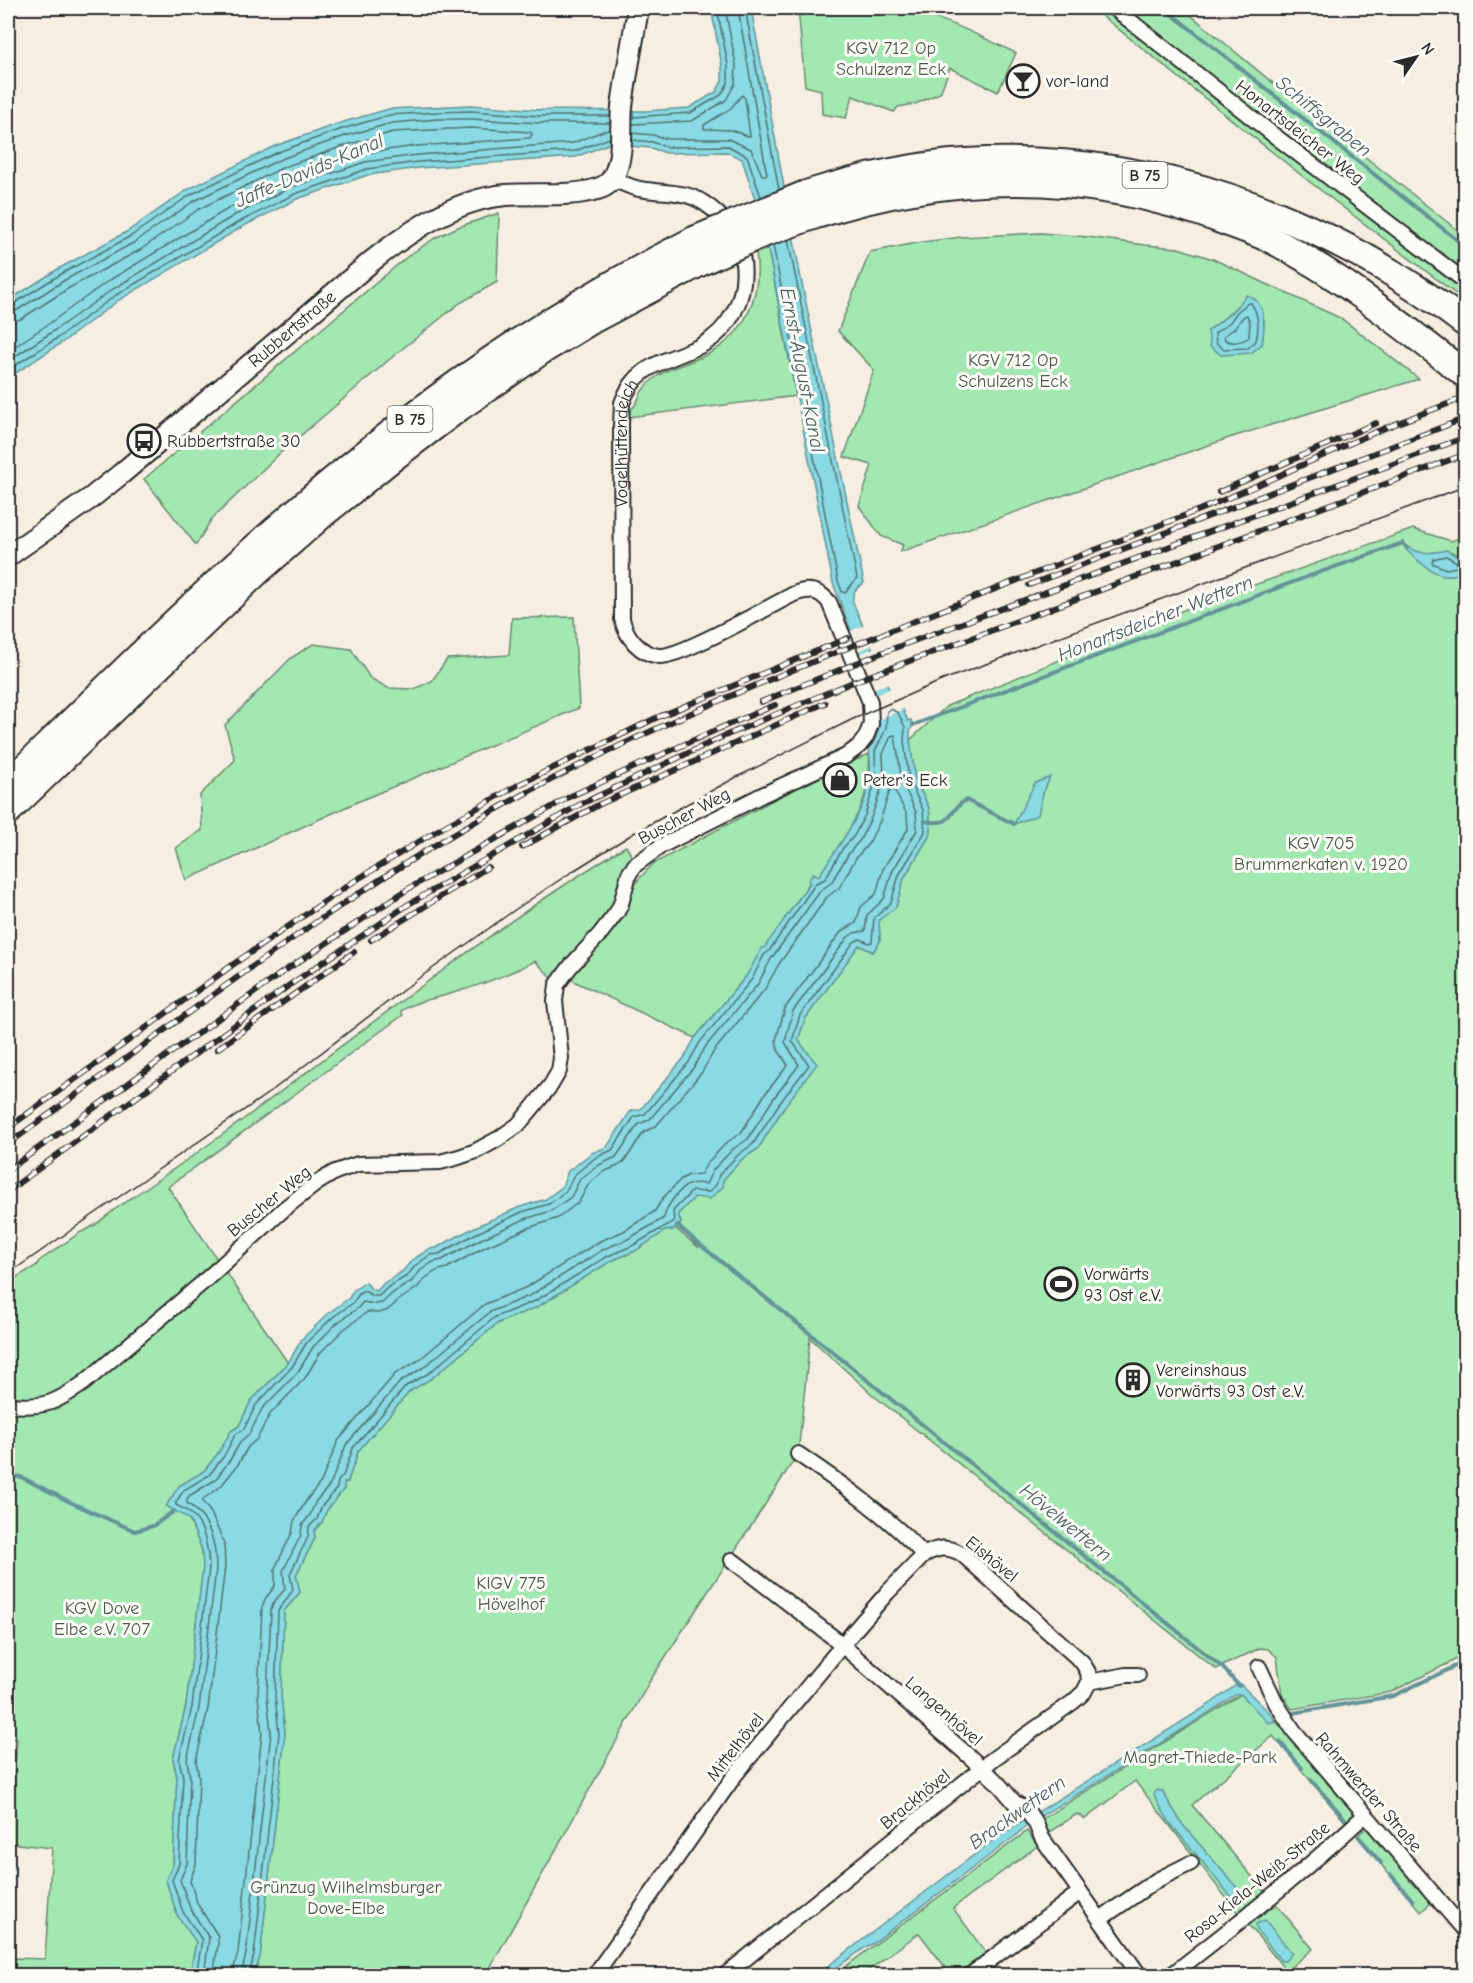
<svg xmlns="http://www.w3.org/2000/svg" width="1473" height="1983" font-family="'Comic Neue',sans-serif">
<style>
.green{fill:#a3e7b2;stroke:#67896e;stroke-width:1.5;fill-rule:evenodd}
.water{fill:#89dae2;stroke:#639499;stroke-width:1.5}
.pier{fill:#f6eee2}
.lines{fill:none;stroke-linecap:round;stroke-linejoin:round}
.shore{stroke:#517174;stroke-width:1.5}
.stream{stroke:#639499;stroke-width:4}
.street-casing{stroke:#2b2b2b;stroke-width:18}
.secondary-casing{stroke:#2b2b2b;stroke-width:24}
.highway-casing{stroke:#2b2b2b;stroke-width:30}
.street{stroke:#fdfcf7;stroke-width:14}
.secondary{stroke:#fdfcf7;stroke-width:20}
.highway{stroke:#fdfcf7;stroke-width:26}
.tram{stroke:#2b2b2b;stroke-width:1.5}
.rail-casing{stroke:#2b2b2b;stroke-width:6}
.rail{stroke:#fdfcf7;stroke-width:4;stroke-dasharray:11;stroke-linecap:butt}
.highway-bridge-casing{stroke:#2b2b2b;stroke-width:30;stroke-linecap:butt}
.highway-bridge{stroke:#fdfcf7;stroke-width:26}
.labels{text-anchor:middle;stroke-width:6;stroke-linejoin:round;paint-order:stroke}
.shield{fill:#fdfcf7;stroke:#6a6a68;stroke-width:1.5}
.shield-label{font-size:16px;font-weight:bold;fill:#2b2b2b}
.park-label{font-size:18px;fill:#495a4d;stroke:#fdfcf7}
.poi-label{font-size:18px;fill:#2b2b2b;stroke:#fdfcf7;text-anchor:start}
.street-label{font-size:18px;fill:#2b2b2b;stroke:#fdfcf7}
.water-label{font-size:20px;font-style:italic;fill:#476062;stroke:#fdfcf7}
</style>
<rect width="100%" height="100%" fill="#f6eee2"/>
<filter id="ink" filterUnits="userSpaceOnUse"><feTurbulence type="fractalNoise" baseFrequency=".0167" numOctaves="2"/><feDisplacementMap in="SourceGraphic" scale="12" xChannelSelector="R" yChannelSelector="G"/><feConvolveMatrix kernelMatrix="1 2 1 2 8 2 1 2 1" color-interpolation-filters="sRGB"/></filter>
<g filter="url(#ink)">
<g class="green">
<path d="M798,8C827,7 857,5 886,8C933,11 975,34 1016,53L998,92L950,68L940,93L915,104L898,107L894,112L853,96L846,118L822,114L821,90L805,86Z"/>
<polygon points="1092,8 1182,8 1296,102 1465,236 1465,301 1306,179"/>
<polygon points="499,213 497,282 460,303 397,353 278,455 211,520 196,545 144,479 408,256 435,238 458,227"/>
<path d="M1041,233L1088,237L1145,245L1178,248L1213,259L1342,319L1419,379L1232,437L900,552L903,545L881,536L859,506L872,465L844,457L874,370L838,331L870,252L922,242L962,237ZM1247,295L1264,320L1262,344L1208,331C1223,320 1236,309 1247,295Z"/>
<path d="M768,249L796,396L629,417L630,410C637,406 638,398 642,391C647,384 653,379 659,375C675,365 694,362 710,353C747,333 762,293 756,253Z"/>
<path d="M1413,529L1451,541L1465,536V551L1459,556L1452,552L1421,553L1409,548L1453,575L1465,571V1655L1391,1692L1292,1709L1282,1695L1277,1657L1268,1649L1260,1648L1216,1669L874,1396L810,1338L798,1454L651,1679L486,1975L254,1976L260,1957L285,1733L281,1696L284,1611L300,1592L296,1575L315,1538L314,1531L322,1522L327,1510L344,1489L343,1483L348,1482C350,1471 356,1462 358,1451L410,1391L432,1378L498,1323L537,1307L611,1261L635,1251L665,1231L675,1228L699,1248L679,1225L681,1223L678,1214L695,1196L723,1187V1180L742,1159L758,1149L784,1107L798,1040L805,1019L859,945L873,952L880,941L879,920L896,906L904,878L931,833L929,808L915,779L910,740L947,706L1178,612ZM1049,778L1042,796L1038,814L1015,823L1026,803Z"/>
<polygon points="574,617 579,708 357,802 186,880 176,848 202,830 200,795 235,760 225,725 291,658 313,644 351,649 370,678 388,688 414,689 432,681 447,659 509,655 512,618"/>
<path d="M869,754C874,804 843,837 819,877L813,873L810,882L747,975L695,1038L567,978L630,896L638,880L653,864L775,799Z"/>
<path d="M626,846L633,858L612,915L553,979L535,961C510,974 481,985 453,993C435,999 416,1000 401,1011L403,1015L168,1187L288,1363L251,1401L239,1426L231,1431L219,1452L204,1471L179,1486L189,1519L202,1550L203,1567L186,1706L173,1759L177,1777L173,1864L166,1880L177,1915L196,1941L190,1975H11L12,1958L45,1959L52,1848L9,1843L17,1739L8,1738V1282L36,1266L39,1261L81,1232C95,1228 105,1216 118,1207C152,1184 186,1161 219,1137C354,1039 483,933 626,846Z"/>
<polygon points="1241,1694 1268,1722 1275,1721 1294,1738 1293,1744 1299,1750 1304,1750 1326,1776 1326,1782 1332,1789 1338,1789 1356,1814 1346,1823 1273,1736 1192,1805 1265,1892 1238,1913 1135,1781 1085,1819 1077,1814 1048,1833 1042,1819"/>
<polygon points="1369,1825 1376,1834 1375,1840 1381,1847 1386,1846 1410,1875 1409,1880 1415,1887 1420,1886 1433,1901 1421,1912 1357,1836"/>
<polygon points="1027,1831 1037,1845 1036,1847 953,1908 986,1953 956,1975 951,1975 919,1933 862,1975 833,1976"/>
<polygon points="1276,1904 1313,1949 1286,1971 1249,1925"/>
</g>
<g class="water">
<path d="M711,8H751L801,279L864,583C856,588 852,592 853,602L896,706L901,705L908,721L911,720L913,725L910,732V740L915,779L929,808L931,833L904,878L896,907L879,920L880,941L873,952L859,945L805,1019L798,1040L817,1064L784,1107L758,1149L742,1159L723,1180V1187L710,1199L695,1197L678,1214L681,1223L673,1230L665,1231L635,1251L611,1261L537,1307L498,1323L432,1378L410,1391L358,1451C356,1462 350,1471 348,1482L344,1483V1489L327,1510L322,1522L314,1531L315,1538L296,1575L300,1592L284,1611L281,1696L285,1733L260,1957L254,1975H190L196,1942L177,1915L166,1880L173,1864L177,1777L173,1759L186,1706L203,1567L202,1550L191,1523L189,1519L166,1506L179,1486L204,1471L219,1452L231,1431L239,1426L251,1401L288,1363L302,1339L329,1313L349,1298L354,1290L366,1282L371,1289L377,1291L384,1283L403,1271L412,1260L429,1249L436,1248L475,1227L520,1207L546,1199L562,1187L568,1171L592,1153L607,1147L630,1112L634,1110H640L684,1058L695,1038L747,975L762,948H764L810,883L808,881L813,873L819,876C837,846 867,812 870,776C871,767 870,757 869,748C880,737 878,724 881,710L833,583L764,227L742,159L727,152L666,153L651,148L608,144L576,157L419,168L368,175L297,199L242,227L119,300L63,342L8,378V301L58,269L128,231L187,190L275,146L340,123L389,109L471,105L541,110L645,111L689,108L716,92L722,81V66Z"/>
<path d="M1247,295C1267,302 1265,326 1262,344L1251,353L1221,355L1210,346L1208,331C1223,320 1236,309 1247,295Z"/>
<path d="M1409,548C1422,555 1432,553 1447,550L1456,556L1465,551V571C1460,572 1456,575 1452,575C1434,578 1418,560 1406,550Z"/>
<polygon points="1050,777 1042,796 1038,815 1014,824 1035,783"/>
<path d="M1239,1683L1271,1714L1275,1721L1268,1723L1241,1694L1235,1695C1187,1728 1136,1758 1086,1789C1061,1805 1036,1816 1014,1837L872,1944L866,1947L826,1975L815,1976L995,1839L1210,1704Z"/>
<polygon points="1158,1790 1162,1791 1183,1825 1244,1896 1245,1899 1241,1904 1237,1904 1170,1823 1154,1796 1155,1792"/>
<polygon points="1265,1920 1292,1953 1285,1961 1281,1961 1257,1930 1256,1924"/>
</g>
<g class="pier">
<polygon points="865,625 873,645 856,652 848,632"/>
<polygon points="874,648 889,683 871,690 857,655"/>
<polygon points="892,688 898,703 903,702 906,708 876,721 878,710 873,696"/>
</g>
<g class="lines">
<g class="shore">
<polyline points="745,8 779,190"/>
<polygon points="742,95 745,98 750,136 747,136 731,130 704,129 704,125 730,109"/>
<polyline points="633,117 690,113 721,95 728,83 728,65 717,8"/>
<polyline points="633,124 692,121 726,100 735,84 736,65 725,8"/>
<polyline points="632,133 653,135 668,139 728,139 751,149 762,175 767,175 738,8"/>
<polyline points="632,140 652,142 667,147 728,146 747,156 761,197"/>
<polyline points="773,245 838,581 842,592 845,593 857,578 788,240"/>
<path d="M1248,303H1251C1259,314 1259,328 1256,341L1248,348L1223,349L1216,343L1215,333L1230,322L1237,312Z"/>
<polyline points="8,305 13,304 61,274 131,236 190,195 278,152 342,129 390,115 438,112 471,111 541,116 610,116"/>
<polyline points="8,313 16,311 65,280 135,242 194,201 281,159 345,136 392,123 438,119 471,119 541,123 610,123"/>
<path d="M1247,315L1250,322L1249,337C1243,342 1232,344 1225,340L1224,336L1235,328L1243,317Z"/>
<polyline points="8,322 21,319 69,288 140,250 199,209 284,167 347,145 393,132 471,128 530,132 532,134 530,138 417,146 364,153 289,178 231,207 108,281 50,323 8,351"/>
<polyline points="8,361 55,330 113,289 235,215 292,187 365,162 418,155 573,143 603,131 610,130"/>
<polyline points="8,370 59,337 116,295 239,222 295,194 367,169 418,162 575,151 610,138"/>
<polygon points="1446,556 1457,562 1457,567 1446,569 1432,563 1433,559"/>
<path d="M196,1976L202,1940L183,1912L172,1880L179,1864L183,1777L179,1760L192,1707L209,1568C209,1553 205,1527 193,1516C189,1511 182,1508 176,1505V1502L184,1490L209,1475L224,1456L235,1435L244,1429L256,1405L292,1367L307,1342L333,1317L353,1303L359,1294L364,1291L373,1296H379L388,1287L407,1276L416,1265L430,1255L439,1254L477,1233L522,1212L549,1204L566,1191L574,1175L595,1158L612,1150L634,1117L645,1114L689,1062L700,1042L752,979L764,955L769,951L816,883L825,879L843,848L854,836L865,815L876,779L875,751L886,729L887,711L891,709L898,713L905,727L904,741L909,780L923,810L925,832L899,875L891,903L874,918L872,942L869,943L860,939L854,942L800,1015L792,1041L809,1065L779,1104L753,1144L738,1155L719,1175L716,1185L709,1192L692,1191L673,1211L674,1221L632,1246L608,1256L535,1301L495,1317L429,1373L406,1386L353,1448L343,1476L338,1481L337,1488L322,1506L317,1519L309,1527L308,1537L290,1574L293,1590L278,1611L275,1696L279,1733L254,1955L249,1976"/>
<path d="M204,1976L209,1938L190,1908L180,1880L187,1864L190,1777L187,1760L199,1708L216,1569C216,1543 209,1517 187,1503V1499L189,1496L215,1480L230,1460L241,1441L250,1433L262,1409L298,1372L313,1347L337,1323L358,1308L363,1302L375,1304L382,1303L393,1293L412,1281L421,1270L433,1262L442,1260L481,1239L525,1219L551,1211L571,1197L580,1179L599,1165L616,1157L638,1125L650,1119L694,1067L706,1046L758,984L771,959L821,890L831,883L849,853L860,840L871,818L884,781L883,754L891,736L895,735L902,782L916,812L917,830L892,872L884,899L867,915L865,931L854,933L848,937L793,1011L785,1042L799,1065L773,1099L748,1139L733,1149L713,1170L706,1184C702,1184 696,1182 691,1184C679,1187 666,1207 664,1218L628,1239L604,1249L531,1295L490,1312L424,1367L400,1382L346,1445L330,1485L316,1501L310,1515L302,1525L301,1535L283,1571L285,1589L273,1603L271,1610L267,1696L271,1733L246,1954L241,1976"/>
<polyline points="213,1976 218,1945 218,1936 198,1905 190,1881 196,1864 199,1777 196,1761 208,1709 225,1566 224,1543 211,1513 203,1502 203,1499 221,1486 237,1466 248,1447 257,1439 270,1414 305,1378 320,1353 343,1330 367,1312 379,1313 388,1310 399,1300 417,1288 427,1277 436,1271 447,1268 485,1247 528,1228 558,1218 579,1202 588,1185 603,1172 618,1166 624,1162 643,1133 657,1125 702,1072 714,1051 765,989 779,964 827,897 839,888 856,858 869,843 880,821 890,790 894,789 907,815 908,829 883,869 876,894 861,907 856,923 841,932 785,1008 776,1040 778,1050 788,1065 765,1094 741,1133 726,1143 706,1165 701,1174 689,1175 681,1179 662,1199 655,1211 624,1231 600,1241 527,1287 485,1304 419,1360 395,1374 338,1441 321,1482 308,1498 294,1521 292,1533 275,1568 275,1586 265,1599 262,1607 258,1696 262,1733 238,1952 232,1976"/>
</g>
<g class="stream">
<polyline points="1164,8 1466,247"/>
<polyline points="913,725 1312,575 1403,543 1407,548"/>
<path d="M925,821C956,827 946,811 966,800L1014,824"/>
<polyline points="677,1226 1223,1668 1239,1686"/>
<polyline points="8,1482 14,1476 21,1477 72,1503 135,1531 153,1526 174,1511"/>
<polyline points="1287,1714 1393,1696 1466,1661"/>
<polyline points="1280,1742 1302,1768"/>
<polyline points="1311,1780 1346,1820"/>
<polyline points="1359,1837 1381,1863"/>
<polyline points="1391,1875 1413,1901"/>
</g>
<g class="street-casing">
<g id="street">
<polyline points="1114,8 1271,133 1466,282"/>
<path id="s1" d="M8,1405C44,1408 54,1404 84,1383L201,1284L285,1208L317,1183L335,1172L358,1164L440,1162L459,1157L476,1151L498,1139L518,1125L529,1112L551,1085L559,1071L561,1058L555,1001L557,985L570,967L600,934L617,912L621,904L629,874L635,865L661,846L762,795L846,756L859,746L866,737L871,724L870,702L829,602C819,590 808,588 794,594C770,606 680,658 659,656C640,654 626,637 622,619L621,425L622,403C636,363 667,362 700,346C731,330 747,296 743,262C740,237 724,216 704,203C686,191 667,193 646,190C634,189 623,184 612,178"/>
<path d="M798,1454C842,1484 887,1515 924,1555C937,1547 948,1546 962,1554L1082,1662L1088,1672L1089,1682"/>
<polyline points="732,1560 834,1638 970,1757 997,1782 1015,1803 1026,1809 1036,1824 1042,1838 1140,1976"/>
<polyline points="1259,1667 1276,1703 1294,1731 1466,1932"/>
<polyline points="1089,1682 1126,1675 1138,1675"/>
<polyline points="1100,1919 1157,1880 1191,1863"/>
<polyline points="594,1976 735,1775 854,1631 887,1593 924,1555"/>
<polyline points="724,1976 993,1759 1073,1702 1084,1692 1089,1682"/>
<polyline points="969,1976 1080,1892"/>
<path d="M1170,1976C1237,1924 1303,1873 1365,1815"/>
</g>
</g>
<g class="secondary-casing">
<g id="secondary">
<path id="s2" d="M8,556L91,498L121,474L372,261C410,231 456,199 506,195C532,193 574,197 597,189C605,187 611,182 614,175C624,155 620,129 622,107C626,74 633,41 638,8"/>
</g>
</g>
<g class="highway-casing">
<g id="highway">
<path d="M806,194C858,178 912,165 966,162C1146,151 1324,214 1466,324"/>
<path d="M813,216C950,171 1090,169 1226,222C1240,227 1254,232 1268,238C1339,274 1403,326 1466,375"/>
<path d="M8,784C151,644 294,500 458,383C533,329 612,282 694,240"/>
<polyline points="8,811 257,572 323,514 390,460 460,407 540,352 594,319 705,260"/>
</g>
</g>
<use href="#street" class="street"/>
<use href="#secondary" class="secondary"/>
<use href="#highway" class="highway"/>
<polyline class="tram" points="8,1274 270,1092 415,981 516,909 573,871 634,833 733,779 853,719 943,680 1466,486"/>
<g class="rail-casing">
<g id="rail">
<polyline points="1219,492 1376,423"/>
<polyline points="1029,585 1466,418"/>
<polyline points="761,702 881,653 1466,437"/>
<polyline points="522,847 600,804 825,703"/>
<polyline points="371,940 488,867"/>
<polyline points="217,1049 354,952"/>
<polyline points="8,1128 238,961 353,882 438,830 518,785 656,718 848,638"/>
<path d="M8,1144C172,1027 330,901 506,804C663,717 833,654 998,588C1065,561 1132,536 1199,510C1258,486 1315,459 1373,433C1404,420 1435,409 1466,397"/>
<polyline points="8,1170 283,972 408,889 571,796 718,729 775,705"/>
<polyline points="8,1191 291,984 409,904 579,805 722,737 853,682 1466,454"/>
</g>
</g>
<use href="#rail" class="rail"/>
<g class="highway-bridge-casing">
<g id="highway-bridge">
<polyline points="694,240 806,194"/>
<polyline points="705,260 760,235 813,216"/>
</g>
</g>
<use href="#highway-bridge" class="highway-bridge"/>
</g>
</g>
<defs>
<g id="bar-ring" transform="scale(1.725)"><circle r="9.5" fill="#fdfcf7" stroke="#2b2b2b" stroke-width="1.5"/><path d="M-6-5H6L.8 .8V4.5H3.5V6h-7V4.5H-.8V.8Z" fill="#2b2b2b"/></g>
<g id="bus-ring" transform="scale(1.725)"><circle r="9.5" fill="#fdfcf7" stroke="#2b2b2b" stroke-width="1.5"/><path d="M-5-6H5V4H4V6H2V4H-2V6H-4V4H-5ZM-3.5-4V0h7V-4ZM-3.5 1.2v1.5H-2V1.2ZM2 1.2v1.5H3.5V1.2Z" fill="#2b2b2b"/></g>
<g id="shop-ring" transform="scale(1.725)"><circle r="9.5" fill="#fdfcf7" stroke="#2b2b2b" stroke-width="1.5"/><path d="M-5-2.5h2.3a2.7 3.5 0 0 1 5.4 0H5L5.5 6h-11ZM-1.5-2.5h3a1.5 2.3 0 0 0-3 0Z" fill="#2b2b2b"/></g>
<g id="stadium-ring" transform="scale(1.725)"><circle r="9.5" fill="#fdfcf7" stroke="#2b2b2b" stroke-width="1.5"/><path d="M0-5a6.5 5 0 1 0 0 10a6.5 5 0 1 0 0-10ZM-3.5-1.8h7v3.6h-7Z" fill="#2b2b2b"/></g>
<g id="building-ring" transform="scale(1.725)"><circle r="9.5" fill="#fdfcf7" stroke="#2b2b2b" stroke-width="1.5"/><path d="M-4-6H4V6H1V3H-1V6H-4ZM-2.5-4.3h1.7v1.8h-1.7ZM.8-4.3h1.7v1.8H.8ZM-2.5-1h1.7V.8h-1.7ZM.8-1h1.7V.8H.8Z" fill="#2b2b2b"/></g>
</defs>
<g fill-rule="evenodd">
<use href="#bar-ring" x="1023" y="81"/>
<use href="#bus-ring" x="144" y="441"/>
<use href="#shop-ring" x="840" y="780"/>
<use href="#stadium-ring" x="1061" y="1284"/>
<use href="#building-ring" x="1133" y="1380"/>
</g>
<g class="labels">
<g class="shield">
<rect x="1122.5" y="162" width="45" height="26" rx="4.5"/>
<rect x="387.5" y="406" width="45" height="26" rx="4.5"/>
</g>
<g class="shield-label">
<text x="1145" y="181">B 75</text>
<text x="410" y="425">B 75</text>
</g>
<g class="park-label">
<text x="891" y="54">KGV 712 Op<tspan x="891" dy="21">Schulzenz Eck</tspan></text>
<text x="1013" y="366">KGV 712 Op<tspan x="1013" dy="21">Schulzens Eck</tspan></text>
<text x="1321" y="849">KGV 705<tspan x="1321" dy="21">Brummerkaten v. 1920</tspan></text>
<text x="511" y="1589">KlGV 775<tspan x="511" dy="21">Hövelhof</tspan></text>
<text x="102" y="1614">KGV Dove<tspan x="102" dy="21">Elbe e.V. 707</tspan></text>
<text x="1200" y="1763">Magret-Thiede-Park</text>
<text x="346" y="1893">Grünzug Wilhelmsburger<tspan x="346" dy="21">Dove-Elbe</tspan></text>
</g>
<g class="poi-label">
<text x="1046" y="87">vor-land</text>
<text x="167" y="447">Rubbertstraße 30</text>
<text x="863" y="786">Peter's Eck</text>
<text x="1084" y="1280">Vorwärts<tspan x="1084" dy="21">93 Ost e.V.</tspan></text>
<text x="1156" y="1376">Vereinshaus<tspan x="1156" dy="21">Vorwärts 93 Ost e.V.</tspan></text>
</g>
<g class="street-label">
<text transform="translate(1300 132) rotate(38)" y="6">Honartsdeicher Weg</text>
<text dy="6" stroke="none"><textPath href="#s2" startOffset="364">Rubbertstraße</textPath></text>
<text dy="6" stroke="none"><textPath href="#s1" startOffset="1734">Vogelhüttendeich</textPath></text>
<text transform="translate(684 816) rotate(-28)" y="6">Buscher Weg</text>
<text transform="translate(269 1201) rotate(-39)" y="6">Buscher Weg</text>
<text transform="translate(992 1559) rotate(39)" y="6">Eishövel</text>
<text transform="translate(944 1711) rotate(41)" y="6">Langenhövel</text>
<text transform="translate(735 1747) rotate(-52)" y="6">Mittelhövel</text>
<text transform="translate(1369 1792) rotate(49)" y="6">Rahmwerder Straße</text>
<text transform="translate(915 1799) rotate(-39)" y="6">Brackhövel</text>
<text transform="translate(1257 1882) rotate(-39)" y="6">Rosa-Kiela-Weiß-Straße</text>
</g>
<g class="water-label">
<text transform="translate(1324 116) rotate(39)" y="7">Schiffsgraben</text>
<text transform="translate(309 170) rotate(-23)" y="7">Jaffe-Davids-Kanal</text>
<text transform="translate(803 370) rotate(79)" y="7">Ernst-August-Kanal</text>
<text transform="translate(1155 618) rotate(-21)" y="7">Honartsdeicher Wettern</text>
<text transform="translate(1066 1522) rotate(39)" y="7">Hövelwettern</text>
<text transform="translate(1017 1812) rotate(-35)" y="7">Brackwettern</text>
</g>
</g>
<rect width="1473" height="1983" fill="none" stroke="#fdfcf7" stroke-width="30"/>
<rect x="15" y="15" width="1443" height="1953" fill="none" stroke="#2b2b2b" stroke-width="2" filter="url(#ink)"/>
<g transform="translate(1416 57) rotate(55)" stroke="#fdfcf7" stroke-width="4.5" paint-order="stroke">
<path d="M0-4.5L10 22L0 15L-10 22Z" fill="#2b2b2b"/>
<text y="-9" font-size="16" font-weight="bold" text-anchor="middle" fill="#2b2b2b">N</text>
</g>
</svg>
